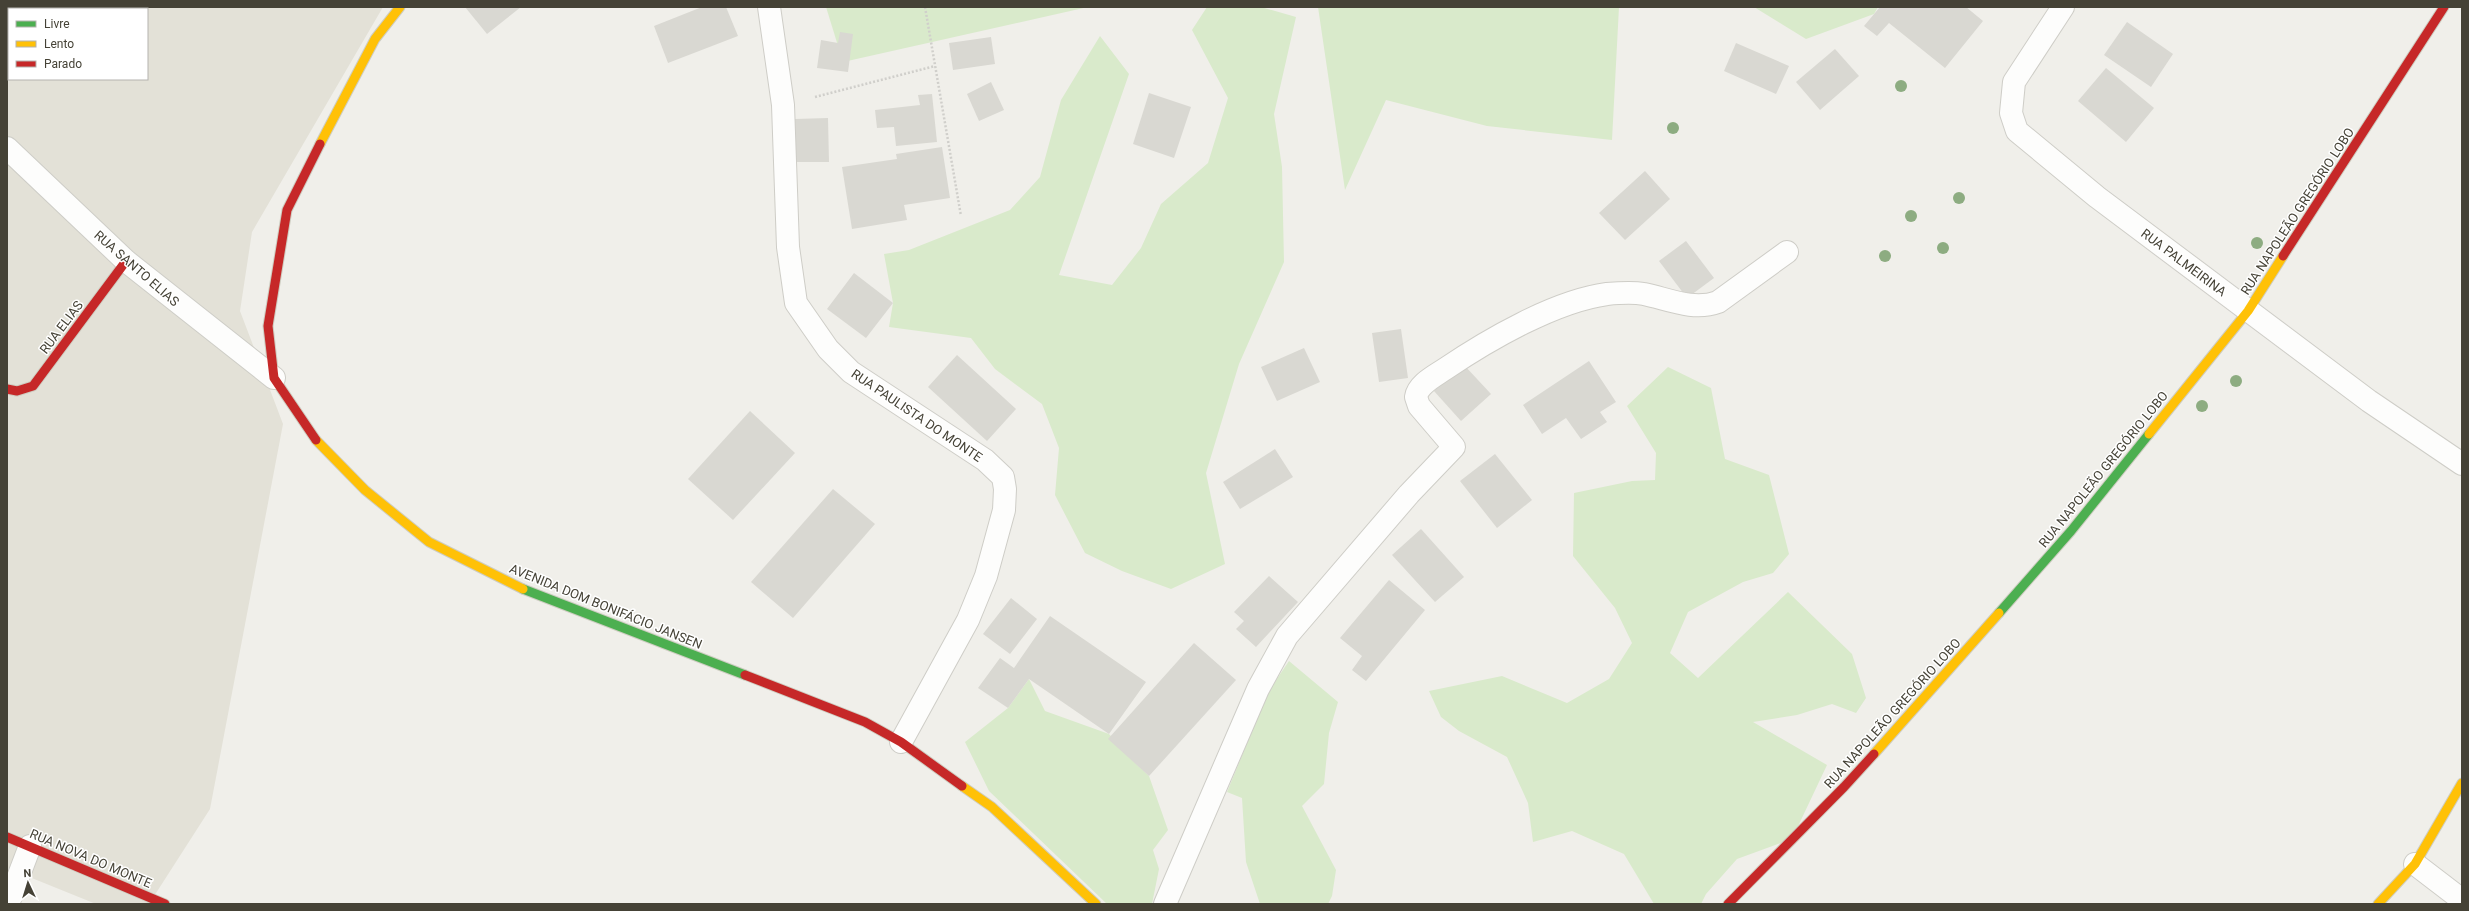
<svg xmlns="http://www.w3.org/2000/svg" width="2469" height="911" font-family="Roboto,sans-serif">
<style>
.residential{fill:#e3e1d7;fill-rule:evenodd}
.green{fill:#d9eacb}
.building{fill:#d9d8d2}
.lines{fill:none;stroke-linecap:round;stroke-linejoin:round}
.lane-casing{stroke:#cecdc7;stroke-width:24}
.street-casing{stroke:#cecdc7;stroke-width:24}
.fast-casing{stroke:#cecdc1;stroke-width:11}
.slow-casing{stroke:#cecdc1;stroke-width:11}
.jam-casing{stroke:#cecdc1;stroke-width:11}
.path{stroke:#d0cfcb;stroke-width:2.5;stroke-dasharray:2 2;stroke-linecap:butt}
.lane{stroke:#fdfdfc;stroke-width:22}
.street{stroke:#fdfdfc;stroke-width:22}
.fast{stroke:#4caf50;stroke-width:9}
.slow{stroke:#ffc107;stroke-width:9}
.jam{stroke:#c62828;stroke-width:9}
.tree{fill:#8dac81}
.labels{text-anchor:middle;stroke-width:3;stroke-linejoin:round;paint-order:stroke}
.street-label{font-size:13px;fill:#454236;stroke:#fff}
</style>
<rect width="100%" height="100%" fill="#f0efea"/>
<path class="residential" d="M7,7H383L252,232L240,311L283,424L210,809L149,904H96L7,868ZM9,9H147V79H9Z"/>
<g class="green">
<polygon points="826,7 1088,7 843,62"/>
<polygon points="1207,7 1261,7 1296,17 1274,114 1282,167 1284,262 1239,364 1206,473 1225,564 1171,589 1122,571 1085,553 1055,495 1059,448 1042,404 995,369 971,338 889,327 893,303 884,254 909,250 1010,210 1040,177 1061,100 1100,36 1129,74 1059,275 1112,285 1141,248 1161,204 1208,163 1228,98 1192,30"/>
<polygon points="1318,7 1619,7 1612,140 1487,126 1386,100 1345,190"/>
<polygon points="1754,7 1878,7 1874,14 1806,39"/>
<polygon points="1668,367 1711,388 1725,459 1769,475 1789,554 1773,573 1743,582 1688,612 1670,653 1698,678 1788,592 1852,654 1866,698 1856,713 1832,704 1797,715 1753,722 1827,765 1792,839 1737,859 1706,894 1701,904 1654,904 1624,854 1572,831 1533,842 1528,803 1507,757 1459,731 1441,717 1429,691 1502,676 1567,703 1609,679 1632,643 1615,608 1573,556 1574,493 1632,481 1655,480 1656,453 1627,406"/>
<polygon points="1289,661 1338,702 1329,733 1324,784 1302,806 1336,870 1332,896 1328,904 1260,904 1246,862 1242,798 1227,792 1268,692"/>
<polygon points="1029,679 1045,711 1109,734 1132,760 1149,776 1168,830 1153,850 1159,869 1152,904 1107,904 989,791 965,742 1008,708"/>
</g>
<g class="building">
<polygon points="465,7 521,7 487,34"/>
<polygon points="702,7 726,7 738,36 668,63 654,26"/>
<polygon points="1880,7 1966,7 1983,21 1945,68 1889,23 1877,36 1864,26"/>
<polygon points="2127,22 2173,54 2151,87 2104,55"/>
<polygon points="840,32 853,34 848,72 817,68 821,40 838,43"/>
<polygon points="991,37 995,64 953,70 949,43"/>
<polygon points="1736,43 1789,66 1776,94 1724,71"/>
<polygon points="1835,49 1859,76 1820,110 1796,82"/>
<polygon points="2106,68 2154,108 2126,142 2078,101"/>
<polygon points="991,82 1004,110 979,121 967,94"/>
<polygon points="1149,93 1191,107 1174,158 1133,144"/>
<polygon points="932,94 937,142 896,146 894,127 877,128 875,110 920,105 918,95"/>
<polygon points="828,118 829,162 796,162 795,119"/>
<polygon points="942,147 950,198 904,205 907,220 852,229 842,167 897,159 896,154"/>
<polygon points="1645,171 1670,199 1625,240 1599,213"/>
<polygon points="1686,241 1714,278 1687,298 1659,261"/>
<polygon points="854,273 893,303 866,338 827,309"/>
<polygon points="1401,329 1408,378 1379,382 1372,333"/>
<polygon points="1304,348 1320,382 1277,401 1261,367"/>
<polygon points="957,355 1016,409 987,441 928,387"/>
<polygon points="1589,361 1616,402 1600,412 1607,422 1581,439 1566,418 1542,434 1523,405"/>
<polygon points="1464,365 1491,394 1461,421 1434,391"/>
<polygon points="750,411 795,453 733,520 688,479"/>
<polygon points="1275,449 1293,477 1240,509 1223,482"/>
<polygon points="1495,454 1532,500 1497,528 1460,481"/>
<polygon points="833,489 875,524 793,618 751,582"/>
<polygon points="1421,529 1464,577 1435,602 1392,555"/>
<polygon points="1269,576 1298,602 1256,647 1236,629 1244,621 1234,612"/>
<polygon points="1389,580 1425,610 1366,681 1352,670 1362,656 1340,638"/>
<polygon points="1011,598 1037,619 1010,654 983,634"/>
<polygon points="1050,616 1146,682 1109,734 1029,679 1008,708 978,688 1000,658 1014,668"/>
<polygon points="1194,643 1236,680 1149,776 1108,739"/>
</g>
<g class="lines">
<g class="lane-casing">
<g id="lane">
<polyline points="769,7 783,105 788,247 796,303 828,349 851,372 985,460 1003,477 1005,489 1004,510 986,576 968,620 901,742"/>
<path d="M1165,904L1258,689L1287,636L1409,494L1454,447L1419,406L1416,397C1418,384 1435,376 1445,369C1488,340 1555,301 1607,294C1618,293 1633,292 1644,294C1668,299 1693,311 1718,302L1787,252"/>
</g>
</g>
<g class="street-casing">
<g id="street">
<polyline points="2063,7 2014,82 2011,113 2017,131 2097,197 2369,401 2462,464"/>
<polyline points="7,148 126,261 274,378"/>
<polyline points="2415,864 2462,900"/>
<polyline points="8,904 30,846"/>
</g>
</g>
<g class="fast-casing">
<g id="fast">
<polyline points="523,589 745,675"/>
<polyline points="1999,613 2071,531 2149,434"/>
</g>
</g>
<g class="slow-casing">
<g id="slow">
<polyline points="320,144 375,39 400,7"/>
<polyline points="2149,434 2248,311 2283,256"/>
<polyline points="316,440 365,490 429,542 523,589"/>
<polyline points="1874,754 1999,613"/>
<polyline points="962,786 992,807 1096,904"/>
<polyline points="2378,904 2415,864 2462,783"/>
</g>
</g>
<g class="jam-casing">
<g id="jam">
<polyline points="2283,256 2444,7"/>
<polyline points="7,389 17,391 33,386 126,261"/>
<polyline points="316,440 274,378 268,326 287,210 320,144"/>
<polyline points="745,675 865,722 901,742 962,786"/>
<polyline points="7,837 165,904"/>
<polyline points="1728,904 1844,787 1874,754"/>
</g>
</g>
<g class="path">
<polyline points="925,7 961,216"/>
<polyline points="815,97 935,66"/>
</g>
<use href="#lane" class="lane"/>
<use href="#street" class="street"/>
<use href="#fast" class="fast"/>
<use href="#slow" class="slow"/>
<use href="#jam" class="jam"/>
</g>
<g class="tree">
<circle cx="1901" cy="86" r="6"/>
<circle cx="1673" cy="128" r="6"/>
<circle cx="1959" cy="198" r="6"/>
<circle cx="1911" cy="216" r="6"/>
<circle cx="2257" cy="243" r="6"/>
<circle cx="1943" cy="248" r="6"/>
<circle cx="1885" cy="256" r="6"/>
<circle cx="2236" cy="381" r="6"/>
<circle cx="2202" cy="406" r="6"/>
</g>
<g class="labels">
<g class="street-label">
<text transform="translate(2297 211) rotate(-57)" y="5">RUA NAPOLEÃO GREGÓRIO LOBO</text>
<text transform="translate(2184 262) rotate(37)" y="5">RUA PALMEIRINA</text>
<text transform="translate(137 268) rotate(41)" y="5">RUA SANTO ELIAS</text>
<text transform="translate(61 327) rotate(-53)" y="5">RUA ELIAS</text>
<text transform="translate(917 415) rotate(34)" y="5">RUA PAULISTA DO MONTE</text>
<text transform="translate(2103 469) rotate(-51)" y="5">RUA NAPOLEÃO GREGÓRIO LOBO</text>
<text transform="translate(606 606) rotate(22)" y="5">AVENIDA DOM BONIFÁCIO JANSEN</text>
<text transform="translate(1892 713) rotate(-48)" y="5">RUA NAPOLEÃO GREGÓRIO LOBO</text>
<text transform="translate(91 858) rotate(23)" y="5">RUA NOVA DO MONTE</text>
</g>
</g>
<rect width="2469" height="911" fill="none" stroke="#454236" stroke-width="16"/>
<rect x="8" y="8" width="140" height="72" fill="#ffffff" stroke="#b5b3af"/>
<rect x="16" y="21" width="20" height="6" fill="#4caf50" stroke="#b5b3af"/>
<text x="44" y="28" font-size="12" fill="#454236">Livre</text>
<rect x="16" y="41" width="20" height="6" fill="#ffc107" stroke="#b5b3af"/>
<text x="44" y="48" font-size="12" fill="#454236">Lento</text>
<rect x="16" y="61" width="20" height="6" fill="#c62828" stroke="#b5b3af"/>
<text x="44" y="68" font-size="12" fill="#454236">Parado</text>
<g transform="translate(28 883) rotate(356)" stroke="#ffffff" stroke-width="3" paint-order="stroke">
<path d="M0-3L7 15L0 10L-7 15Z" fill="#454236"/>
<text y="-6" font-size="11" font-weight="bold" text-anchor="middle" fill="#454236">N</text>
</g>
</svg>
